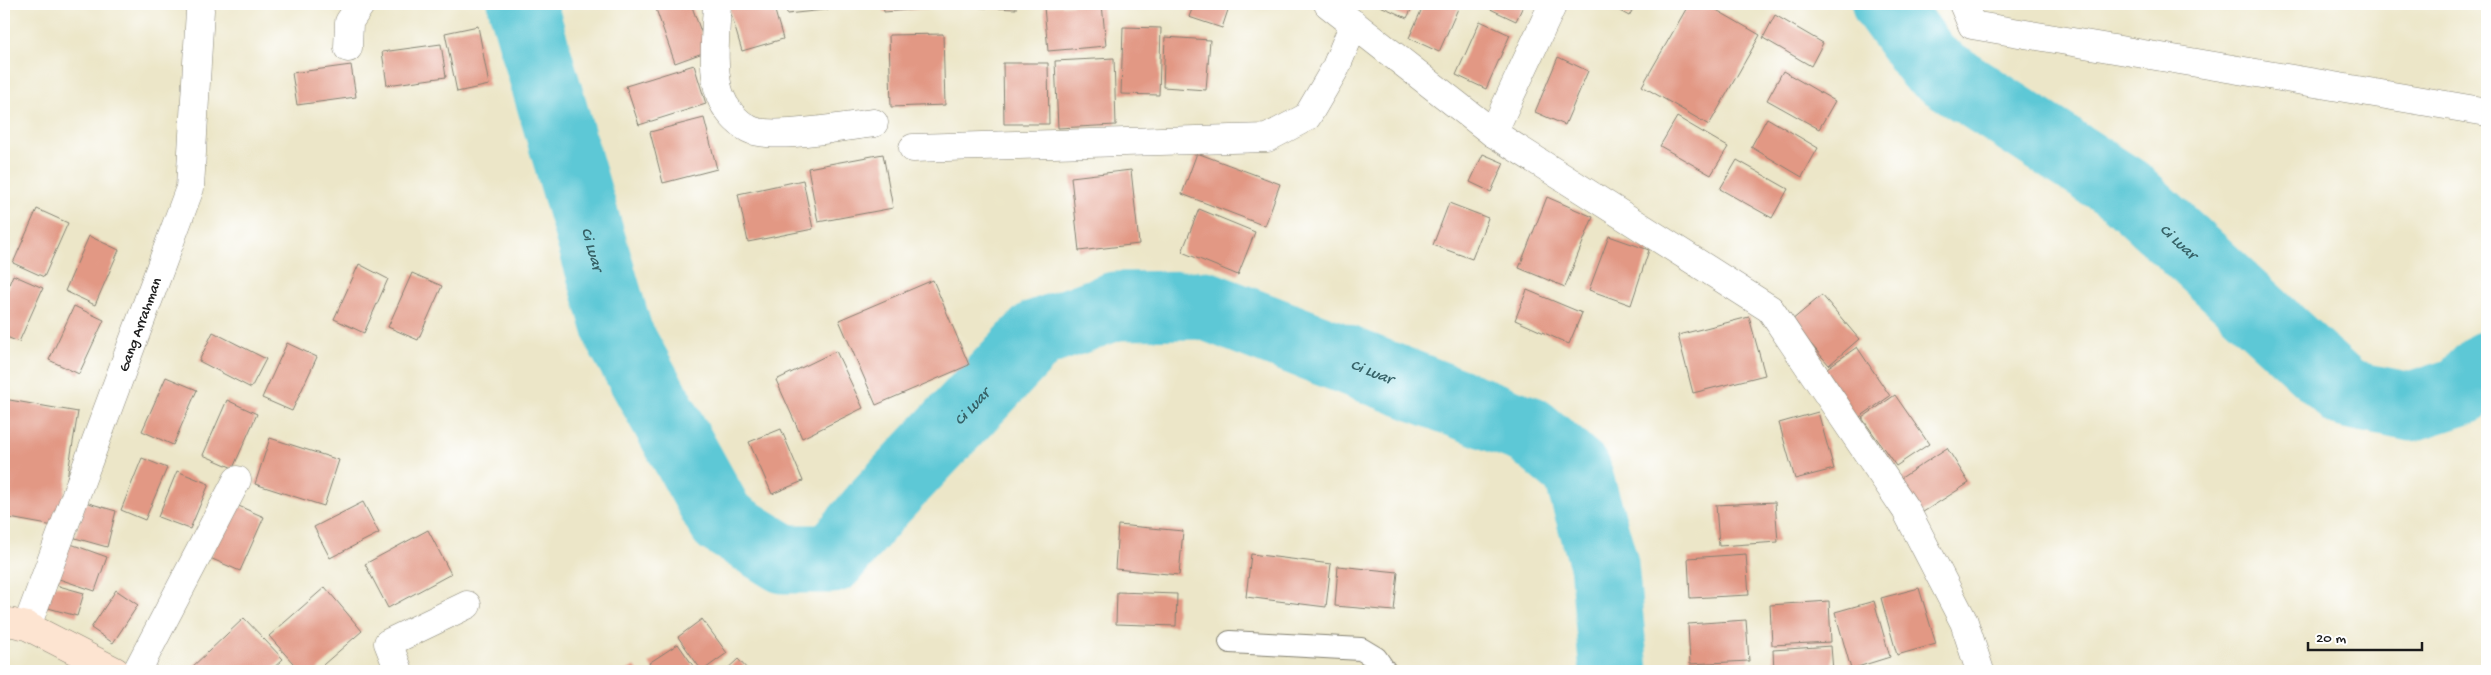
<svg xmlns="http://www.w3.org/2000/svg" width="2491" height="675" font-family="'Gochi Hand',sans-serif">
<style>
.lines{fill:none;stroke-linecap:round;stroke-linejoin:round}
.river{stroke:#5dc8d6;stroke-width:69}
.building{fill:#e29884}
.lane-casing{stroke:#848172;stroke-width:24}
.street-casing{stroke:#848172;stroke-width:29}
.secondary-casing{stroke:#848172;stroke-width:29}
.lane{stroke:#fff;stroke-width:22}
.street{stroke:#fff;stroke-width:28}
.secondary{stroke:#fde4d1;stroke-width:28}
.labels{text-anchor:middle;stroke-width:4;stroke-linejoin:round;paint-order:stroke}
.street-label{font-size:15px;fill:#1c1c1c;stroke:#fff}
.water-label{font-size:16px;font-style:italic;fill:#366166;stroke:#fff}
</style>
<rect width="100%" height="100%" fill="#fff"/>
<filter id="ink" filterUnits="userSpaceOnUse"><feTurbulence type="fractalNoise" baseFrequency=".02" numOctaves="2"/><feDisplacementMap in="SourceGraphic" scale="10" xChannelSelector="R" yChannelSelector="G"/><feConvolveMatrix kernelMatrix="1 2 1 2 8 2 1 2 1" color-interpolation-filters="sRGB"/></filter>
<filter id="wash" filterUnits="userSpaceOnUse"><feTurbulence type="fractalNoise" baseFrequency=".0096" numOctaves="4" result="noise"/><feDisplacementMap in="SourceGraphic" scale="20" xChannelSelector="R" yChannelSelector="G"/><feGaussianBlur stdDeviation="1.12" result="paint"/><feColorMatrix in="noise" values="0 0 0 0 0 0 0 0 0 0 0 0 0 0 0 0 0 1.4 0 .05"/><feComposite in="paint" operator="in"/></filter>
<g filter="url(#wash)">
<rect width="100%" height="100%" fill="#ece6c8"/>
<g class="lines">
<g class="river">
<path id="s1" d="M522,4L619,335L722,521L784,559H832L879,503L1038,334L1115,306L1204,305L1530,431L1577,471L1604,564L1614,671"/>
<path id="s2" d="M1886,4L1929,64L2126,191L2346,394L2411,407L2461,391L2487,365"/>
</g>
</g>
<g id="blocks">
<g class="building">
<polygon points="670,4 691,4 708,51 675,63 656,9"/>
<polygon points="728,4 773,4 783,39 742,51"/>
<polygon points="786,4 851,4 851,7 787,14"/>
<polygon points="883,4 956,4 956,6 884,12"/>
<polygon points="965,4 1016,4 1016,9 965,7"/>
<polygon points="1086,4 1102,4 1106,46 1048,51 1044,7"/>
<polygon points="1194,4 1230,4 1222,28 1189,17"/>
<polygon points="1376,4 1414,4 1407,18"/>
<polygon points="1424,4 1460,4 1439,52 1409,38"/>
<polygon points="1487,4 1524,4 1516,21 1486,7"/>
<polygon points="1607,4 1636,4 1629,16"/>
<polygon points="1689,4 1706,4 1760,35 1709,125 1642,86"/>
<polygon points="1775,15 1823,43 1811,66 1763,38"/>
<polygon points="1480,21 1510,35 1486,89 1456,75"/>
<polygon points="478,26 489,85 457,92 445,33"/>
<polygon points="1123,27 1161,28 1159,95 1121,94"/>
<polygon points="943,34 945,105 891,107 889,35"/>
<polygon points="1165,37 1210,40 1206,90 1163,87"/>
<polygon points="441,44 446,77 387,85 382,52"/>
<polygon points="1558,57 1588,71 1565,125 1535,112"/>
<polygon points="1114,58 1116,125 1058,128 1055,61"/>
<polygon points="1003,63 1048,63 1049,124 1004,124"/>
<polygon points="351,65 356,97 297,105 292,73"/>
<polygon points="694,65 706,104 639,125 626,86"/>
<polygon points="1783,71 1835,101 1819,129 1767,100"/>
<polygon points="1677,117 1728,147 1711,175 1660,146"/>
<polygon points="704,118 717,169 663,183 650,132"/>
<polygon points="1767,118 1818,148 1802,177 1751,147"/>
<polygon points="1197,153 1280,184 1265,226 1182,194"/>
<polygon points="883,154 893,208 818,222 808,168"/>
<polygon points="1483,154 1504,163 1491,192 1470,182"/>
<polygon points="1737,160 1788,189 1772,218 1720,189"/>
<polygon points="1131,170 1139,244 1079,251 1071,177"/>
<polygon points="803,180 813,229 748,242 738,194"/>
<polygon points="1547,197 1593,217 1565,287 1519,268"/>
<polygon points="1449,203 1488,218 1472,259 1433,245"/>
<polygon points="37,209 68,223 44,277 13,263"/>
<polygon points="1199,209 1255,232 1238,275 1182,252"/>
<polygon points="89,236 119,250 95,305 65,291"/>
<polygon points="1609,236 1649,250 1631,305 1589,290"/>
<polygon points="359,264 388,279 364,333 334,319"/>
<polygon points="412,273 442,286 418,340 388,327"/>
<polygon points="13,275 43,288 19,342 4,336 4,296"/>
<polygon points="933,280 969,365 876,405 839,320"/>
<polygon points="1527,290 1582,313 1569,344 1515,320"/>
<polygon points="1822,295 1859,339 1829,365 1791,321"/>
<polygon points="74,306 104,320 79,374 49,360"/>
<polygon points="1749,317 1765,375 1693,393 1678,335"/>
<polygon points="213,332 266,359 251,388 199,361"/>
<polygon points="287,343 317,357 292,411 262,398"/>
<polygon points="1857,347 1890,396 1857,419 1824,370"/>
<polygon points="836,351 863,408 802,438 776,380"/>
<polygon points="166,377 197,390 173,445 142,431"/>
<polygon points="1895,395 1929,444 1896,466 1862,418"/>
<polygon points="4,399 78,412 59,527 4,517"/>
<polygon points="227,400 257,414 233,468 203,455"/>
<polygon points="1818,412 1834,469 1795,479 1779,423"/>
<polygon points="781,429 803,481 772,494 749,442"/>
<polygon points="270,438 339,460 324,506 255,484"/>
<polygon points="1947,448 1969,483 1920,514 1898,480"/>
<polygon points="142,458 167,468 145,520 121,510"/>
<polygon points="177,471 209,484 190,529 158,517"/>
<polygon points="85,502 116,511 107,547 75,538"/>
<polygon points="363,502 379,533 330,558 314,527"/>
<polygon points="1775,502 1778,542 1719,546 1716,505"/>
<polygon points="234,504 264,517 240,571 210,558"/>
<polygon points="1118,525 1183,531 1179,575 1115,569"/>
<polygon points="428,530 451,574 388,608 365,564"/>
<polygon points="68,543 107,557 95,591 56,578"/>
<polygon points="1251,554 1331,564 1326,607 1246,597"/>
<polygon points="1746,554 1749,595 1690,598 1688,558"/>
<polygon points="1338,566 1398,572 1394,611 1335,606"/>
<polygon points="48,583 84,593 77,616 41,606"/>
<polygon points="325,587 362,631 316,671 300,671 269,636"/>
<polygon points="1919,588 1936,644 1897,655 1881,598"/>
<polygon points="116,590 138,605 113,643 91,628"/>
<polygon points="1117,592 1177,594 1176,626 1116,624"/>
<polygon points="1829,601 1831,642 1772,645 1770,605"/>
<polygon points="1874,601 1890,657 1851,669 1835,612"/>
<polygon points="244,618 283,659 270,671 194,671 191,668"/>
<polygon points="702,619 727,653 702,671 678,637"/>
<polygon points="1746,620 1749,661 1690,664 1688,624"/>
<polygon points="678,644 696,670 654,671 649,663"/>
<polygon points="1831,646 1833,671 1774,671 1773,650"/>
<polygon points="738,659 749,671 725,671"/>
<polygon points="635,666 638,671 626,671"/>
</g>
</g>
</g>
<g filter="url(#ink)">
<use href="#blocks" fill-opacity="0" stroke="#848172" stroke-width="1"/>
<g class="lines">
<g class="lane-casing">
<polyline id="lane" points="1230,642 1361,649 1376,658 1385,671"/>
</g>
<g class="street-casing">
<g id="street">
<path d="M717,4C716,30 711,70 720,95C725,109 736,122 749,129C771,141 847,126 874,123"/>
<polyline points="1328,4 1493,133 1770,309 1906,510 1964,622 1980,671"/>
<polyline points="1963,4 1972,25 2487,112"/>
<polyline points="348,48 349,22 361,4"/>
<polyline points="1493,133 1553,4"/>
<polyline points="913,148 1267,138 1307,117 1335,69 1354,24"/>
<path id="s3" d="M27,626L190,188L200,10"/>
<polyline points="137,671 237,480"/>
<polyline points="399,671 388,643 467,605"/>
</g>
</g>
<g class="secondary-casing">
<polyline id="secondary" points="4,621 27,626 115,671"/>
</g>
<use href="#lane" class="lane"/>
<use href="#street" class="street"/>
<use href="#secondary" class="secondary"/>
</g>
</g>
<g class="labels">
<g class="street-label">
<text dy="5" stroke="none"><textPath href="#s3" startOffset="322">Gang Arrahman</textPath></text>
</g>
<g class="water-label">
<text dy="6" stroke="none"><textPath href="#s2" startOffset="381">Ci Luar</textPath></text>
<text dy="6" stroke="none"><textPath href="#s1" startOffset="255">Ci Luar</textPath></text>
<text dy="6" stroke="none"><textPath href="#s1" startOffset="1335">Ci Luar</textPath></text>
<text dy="6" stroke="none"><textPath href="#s1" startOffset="885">Ci Luar</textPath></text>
</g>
</g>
<rect width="2491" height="675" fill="none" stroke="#fff" stroke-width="20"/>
<path d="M2308 642v8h114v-8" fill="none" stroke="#1c1c1c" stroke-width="2.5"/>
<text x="2316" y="642" font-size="15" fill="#1c1c1c" stroke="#ffffff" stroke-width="4" paint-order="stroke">20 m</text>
</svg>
